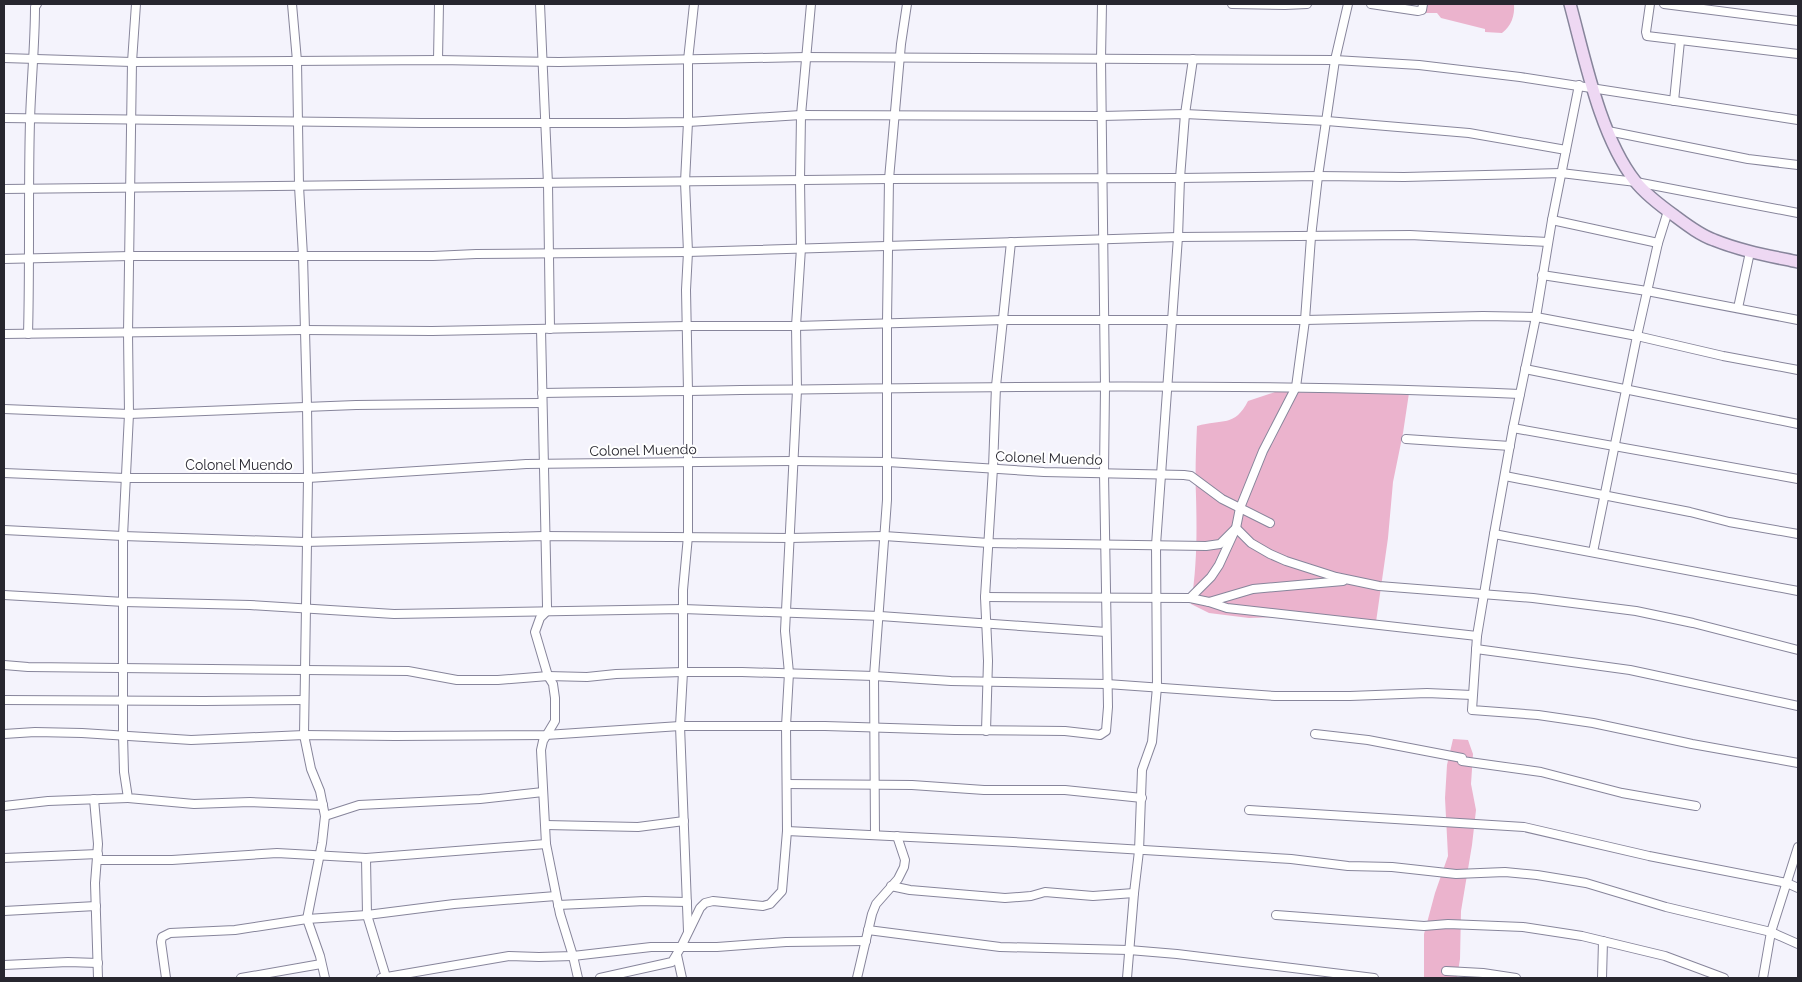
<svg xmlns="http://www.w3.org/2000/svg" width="1802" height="982" font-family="Raleway,sans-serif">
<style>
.green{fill:#ebb3cd}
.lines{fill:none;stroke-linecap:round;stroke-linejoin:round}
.street-casing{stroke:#87859b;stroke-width:10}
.secondary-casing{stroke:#87859b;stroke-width:14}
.street{stroke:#fff;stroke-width:8}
.secondary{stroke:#eed8f3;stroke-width:11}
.labels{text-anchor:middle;stroke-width:4;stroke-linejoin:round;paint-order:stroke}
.street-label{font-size:14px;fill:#27262f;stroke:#fff}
</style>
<rect width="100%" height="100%" fill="#f4f3fc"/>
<g class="green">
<path d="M1425,4H1514C1515,16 1511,26 1502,33L1485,32V29L1441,18L1437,13H1424Z"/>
<path d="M1275,392L1409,393L1403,433L1393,482L1388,538L1375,629L1284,617L1249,618L1209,613L1191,604C1197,566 1197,533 1196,496C1195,473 1196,449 1197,426C1222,419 1235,427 1248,401Z"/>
<polygon points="1453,739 1468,740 1473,754 1471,784 1476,810 1472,845 1461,911 1460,959 1457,978 1424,978 1424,934 1435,893 1448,856 1445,798 1447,765"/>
</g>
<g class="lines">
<g class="street-casing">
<g id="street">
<polyline points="136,4 132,62 128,333 129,414 123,536 123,735 124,772 128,798 194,804 250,802 323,805"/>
<polyline points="292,4 297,61 299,186 303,256 307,406 308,478 304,735 311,769 320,791 325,816 322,843 307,919 320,956 325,978"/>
<polyline points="540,4 548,184 550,329"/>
<polyline points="1232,4 1285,5 1307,4"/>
<polyline points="1371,4 1418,11 1422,10 1423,4"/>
<polyline points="1650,4 1646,32 1647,36 1798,54"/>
<polyline points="1664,4 1798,21"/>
<polyline points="4,58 132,62 438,60 559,62 806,57 1335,60 1419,65 1520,77 1798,120"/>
<polyline points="438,60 439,4"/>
<polyline points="1579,85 1552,220 1536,317 1513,428 1494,534 1477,636 1472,710 1538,715 1593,723 1692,744 1798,763"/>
<polyline points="1674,101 1680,41"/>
<polyline points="4,118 421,123 625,123 688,122 801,115 1102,116 1185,114 1327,121 1469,133 1566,150"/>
<polyline points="1608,131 1748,159 1798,165"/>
<polyline points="4,189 889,179 1180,178 1318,176 1404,177 1561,173 1636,182 1798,213"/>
<polyline points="1668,211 1658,243 1637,336 1723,356 1798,370"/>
<polyline points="1552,220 1658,243"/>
<polyline points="4,259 130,256 433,256 476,254 688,252 1178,237 1410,235 1548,242"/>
<polyline points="1542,275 1647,291 1798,320"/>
<polyline points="1738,308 1750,252"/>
<polyline points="541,329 547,606 547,611 540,618 535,632 548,676 553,684 555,698 555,721 543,741 541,750 546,844 560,914 573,956 578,978"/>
<polyline points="4,334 304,330 432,331 687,326 796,326 1004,320 1305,320 1483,316 1536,317 1637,336 1593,552"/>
<path d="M28,334C30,263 28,192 30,121C31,83 35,45 35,7L37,4"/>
<polyline points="1525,369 1798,424"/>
<path d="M542,393C868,389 1194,380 1520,394"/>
<polyline points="4,409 129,414 356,405 542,403"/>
<polyline points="1513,428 1798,479"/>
<polyline points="1406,439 1510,446"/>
<polyline points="4,473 125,478 308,478 526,464 793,461 888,462 1044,472 1184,475 1191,476 1222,499 1270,523"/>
<polyline points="1505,476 1690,512 1729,522 1798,534"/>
<polyline points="4,530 123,536 305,542 544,536 790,538 884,536 989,543 1206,546 1220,544 1236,528 1251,543 1270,554 1286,561 1336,577 1379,586 1533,598 1636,611 1693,623 1798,650"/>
<polyline points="1494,534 1798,591"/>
<polyline points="4,595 124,602 250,605 394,614 683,609 880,616 1106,632"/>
<polyline points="985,597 1190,598 1211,577 1219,565 1236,528 1240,508 1263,451 1296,387 1305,320 1311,237 1318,176 1335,60 1348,4"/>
<polyline points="1190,598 1209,602 1253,589 1343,581"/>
<polyline points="1209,602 1227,608 1477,636"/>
<polyline points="1476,649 1630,670 1798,706"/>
<polyline points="4,665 28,667 408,671 457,680 498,680 548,676 587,677 616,674 683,672 742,672 874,676 951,681 1107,684 1275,696 1350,696 1427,693 1472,695"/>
<polyline points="4,700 204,701 304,700"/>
<polyline points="986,731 988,661 985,597 993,468 996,386 1011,242"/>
<polyline points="4,734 35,732 82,733 191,740 304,735 395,736 546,735 680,726 825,726 955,730 1065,731 1100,735 1106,731 1108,707 1104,473 1105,387 1101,59 1102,4"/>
<polyline points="1315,734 1368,740 1462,758"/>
<polyline points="1462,761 1541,772 1622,793 1696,806"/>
<polyline points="787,784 912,785 984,790 1065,790 1142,798"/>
<polyline points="94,799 98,844 95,883 98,978"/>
<polyline points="4,806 48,801 128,798"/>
<polyline points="1249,810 1524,827 1649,856 1787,883 1798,888"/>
<polyline points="325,816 359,805 480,799 543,792"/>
<polyline points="546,825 638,827 684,821"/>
<polyline points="787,831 786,726 789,673 785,631 797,390 796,326 801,248 800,180 801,115 811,4"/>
<polyline points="875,835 874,676 887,500 887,322 889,179 901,44 907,4"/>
<polyline points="4,858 98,854"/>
<polyline points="366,858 367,915 386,977"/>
<polyline points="98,860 172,860 277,853 366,858 546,844"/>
<polyline points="891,886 910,890 1005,898 1031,896 1045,892 1093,896 1134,893"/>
<polyline points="558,905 645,901 687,902"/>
<polyline points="4,911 96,906"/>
<polyline points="1276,915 1424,926 1448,924 1523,927 1582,936 1665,956 1724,978"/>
<polyline points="868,930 1000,947 1129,950 1177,954 1374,978"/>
<polyline points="688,931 680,726 683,672 683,590 688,536 688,391 686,290 688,252 685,182 688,122 688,60 694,4"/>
<polyline points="677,955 682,978"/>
<polyline points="4,965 68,962 98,963"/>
<polyline points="1446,971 1483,973 1516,978"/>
<polyline points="166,978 161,942 162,937 170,933 235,930 307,919 367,915 454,904 556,896"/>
<polyline points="241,978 321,964"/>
<polyline points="381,978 509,956 539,957 573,956 651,947 717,947 786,942 866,941"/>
<polyline points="600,978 672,962 681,947 700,908 705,903 713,901 763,906 770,904 782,891 787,831 1013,842 1291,859 1348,866 1392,867 1456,874 1505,872 1537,875 1586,883 1666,907 1771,932 1798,944"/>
<polyline points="857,978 872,914 876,904 898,879 904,867 905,860 897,836"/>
<polyline points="1127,978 1134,893 1139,851 1142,770 1152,742 1157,687 1156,545 1178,237 1180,178 1185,114 1193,59"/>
<polyline points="1602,978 1603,941"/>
<polyline points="1763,978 1771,932 1798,847"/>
</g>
</g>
<g class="secondary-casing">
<path id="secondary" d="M1570,4C1585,59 1600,136 1635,181C1646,195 1661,206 1675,216C1687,225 1700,235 1714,240C1741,251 1770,256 1798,262"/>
</g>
<use href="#street" class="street"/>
<use href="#secondary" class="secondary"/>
</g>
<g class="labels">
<g class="street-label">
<text transform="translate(643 450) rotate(-1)" y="5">Colonel Muendo</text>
<text transform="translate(1049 458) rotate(2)" y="5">Colonel Muendo</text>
<text x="239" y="470">Colonel Muendo</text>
</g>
</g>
<rect width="1802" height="982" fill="none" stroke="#27262f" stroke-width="10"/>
</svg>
